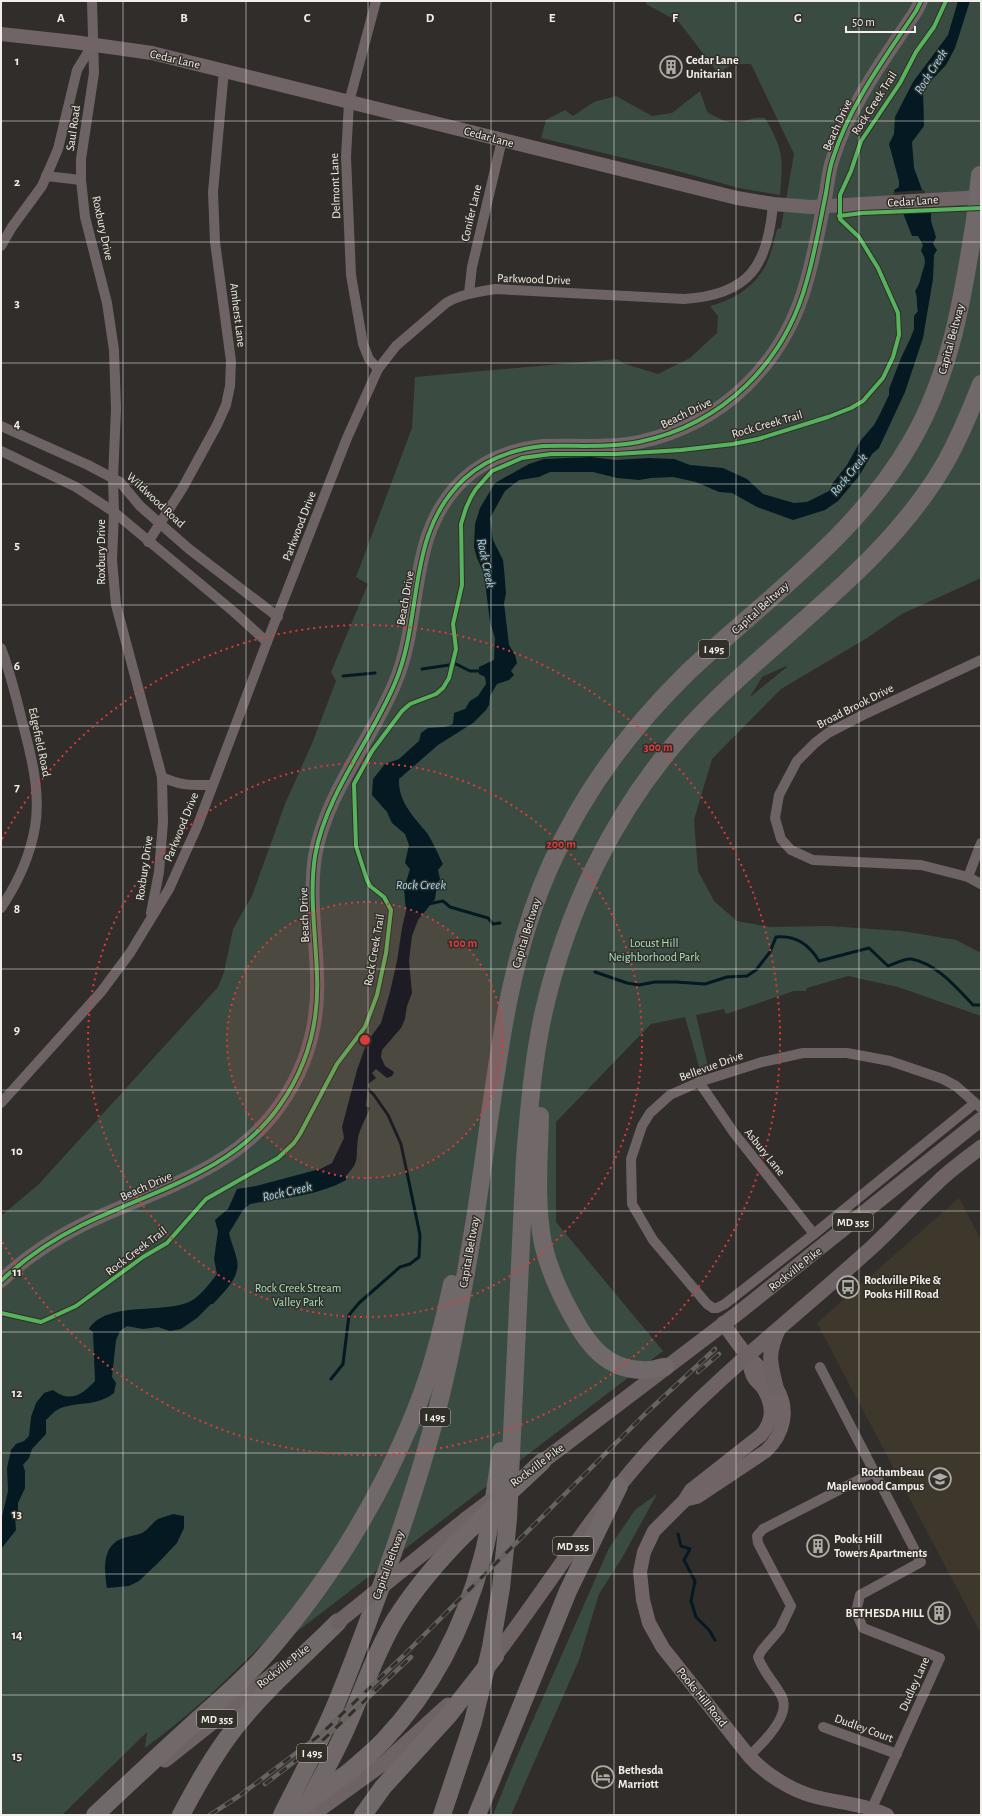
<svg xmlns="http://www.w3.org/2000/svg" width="982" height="1816" font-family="'Alegreya Sans',sans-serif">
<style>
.built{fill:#3d372c}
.green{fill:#3a4c41;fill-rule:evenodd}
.water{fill:#041921}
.pier{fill:#302d2a}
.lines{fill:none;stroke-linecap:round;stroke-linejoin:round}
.stream{stroke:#041921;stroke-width:3}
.street{stroke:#6d6364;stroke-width:10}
.secondary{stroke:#706466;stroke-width:14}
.primary{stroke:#6e6364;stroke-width:15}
.highway{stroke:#716869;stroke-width:18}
.rail-casing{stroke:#676361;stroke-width:4.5}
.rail{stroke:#322e28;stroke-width:3;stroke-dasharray:9;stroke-linecap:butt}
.primary-bridge{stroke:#6e6364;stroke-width:15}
.highway-bridge{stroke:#716869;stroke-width:18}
.cycleway-casing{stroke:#322e28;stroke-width:6}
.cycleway{stroke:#56b35d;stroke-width:4}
.grid{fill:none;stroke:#f2efeb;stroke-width:1;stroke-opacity:0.55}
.ring{fill:none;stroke:#d93c3c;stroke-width:2;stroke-dasharray:2 4}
.labels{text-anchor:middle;stroke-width:3;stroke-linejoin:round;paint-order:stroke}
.shield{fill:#322e28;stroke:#b8b5b0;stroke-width:1}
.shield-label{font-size:11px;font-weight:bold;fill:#f2efeb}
.street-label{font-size:12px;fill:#f2efeb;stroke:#322e28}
.poi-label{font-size:12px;font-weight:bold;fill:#f2efeb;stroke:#322e28;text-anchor:start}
.park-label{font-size:12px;fill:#a4e3c1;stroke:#322e28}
.water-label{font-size:13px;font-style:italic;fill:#96ddf8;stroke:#322e28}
.grid-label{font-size:13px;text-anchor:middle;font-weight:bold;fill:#f2efeb;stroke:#322e28;stroke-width:3;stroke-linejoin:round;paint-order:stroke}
.centre{fill:#d93c3c;stroke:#322e28;stroke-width:2}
.ring-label{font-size:12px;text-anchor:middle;font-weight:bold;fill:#d93c3c;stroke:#322e28;stroke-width:3;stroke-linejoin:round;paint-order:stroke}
</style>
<rect width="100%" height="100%" fill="#302d2a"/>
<polygon class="built" points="959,1198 981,1240 981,1634 817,1323"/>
<g class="green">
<path d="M646,1H981V578L902,614L867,638L781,689L712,759L694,820L698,871L714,901L737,921L770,927L828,926L902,931L956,940L981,953V1016L898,987L848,976L807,988L806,991H794L726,1014L724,1009L696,1015L708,1067L700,1070L685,1017L651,1024L556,1122V1222L663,1351L290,1637L278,1628C236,1671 194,1713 145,1748L147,1732L62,1815H1V1216L39,1184L218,987L224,972L233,929L252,896L285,804L313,741L336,681L331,672L368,584L356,577L412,428L415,377L617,359L625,364L658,374L690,358L717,333L718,316L710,306C729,301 749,291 761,273C770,261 773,244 777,229L781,228L794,154L751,64H733L718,73L679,22L646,4ZM786,666L787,667L750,697L762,677Z"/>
<path d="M700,91L707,112C718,118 727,124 740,122C749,120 755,117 765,118C784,151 783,158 780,195L739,188L670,169L541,138L546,120L565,110L573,116L594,102L616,96L652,116L672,113Z"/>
<polygon points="657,1494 622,1558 599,1594 579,1660 511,1815 493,1815 514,1763 609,1548 635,1510"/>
</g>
<g class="water">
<path d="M958,1H970L955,48L946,65L923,89L924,126L912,142L914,168L931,214V221L936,237L933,244L937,250L934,255L933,279L923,338L905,392L879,448L872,454L859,476L838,501L825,510L793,520L757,507L732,493L719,492L696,482L673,477L651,478L639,480L617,478L593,472H550L539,477L519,480L505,491L490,518L493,540L503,560L504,569L506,593L504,603L509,645L515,655L517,663L511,671L514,675L509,680L497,684L490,696L489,705L486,710L473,723L438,745L399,779C398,802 414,817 427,833C433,842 438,854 443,864L438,870L440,879L437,884L435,899L418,920L412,936L409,961L412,993L407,1006L405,1019L401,1028L382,1050L381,1057L385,1066L394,1072L392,1076L387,1078L376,1069L372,1073L376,1078L368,1084L366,1106L370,1108C366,1118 360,1128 358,1138C355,1158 361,1160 346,1176V1180C318,1196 282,1198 250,1204L243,1210L229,1233C231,1242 235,1251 237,1260C241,1277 223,1293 213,1304H211L197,1318L181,1329L170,1331L158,1327L143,1329L127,1326L120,1331L116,1340L112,1377L116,1383L114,1393C95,1407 81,1401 61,1408C55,1410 50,1416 46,1420V1434L32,1449L29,1458L23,1465L25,1471V1488L18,1503V1511L15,1516L16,1530L1,1549V1521L8,1491L7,1468L11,1450L16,1444L24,1441L29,1436L31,1417L36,1403L44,1393L53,1390C70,1403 82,1395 95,1381L93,1332L89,1329C106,1301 161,1314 189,1302C200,1297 210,1283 217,1274L214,1259L218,1231L215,1220L228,1209L237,1189L256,1186L320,1169L332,1163L344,1138L342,1127L357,1070L367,1042L381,1023L390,992L397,961L402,928L406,911L404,889L410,869L405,863L409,845L405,834L392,823L387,812L372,795L373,779L385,764L399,759L419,741L421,733L428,728L445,727L453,724L454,713L465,709L470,701L478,696L486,684L485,677L479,674V667L494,660L495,638L490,622L484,574L477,558L474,547L475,524L480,508L495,483L529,464L544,459L591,457L616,460L649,458L674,459L690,465L723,468L747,479L763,494L794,503L807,502L831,490L832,484L847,465L861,440L874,425L880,414L889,395V389L901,358L911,337L914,329V316L918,311C916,304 918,298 915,291C920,284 920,280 922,273C925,264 927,260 921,251L923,245L918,236H912L894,190L899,187V181L889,144L894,134L895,117L913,82L948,35Z"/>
<path d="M173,1514L184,1516V1528L177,1543L158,1563L139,1581L129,1586L107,1588C104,1572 102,1546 121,1539C128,1536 135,1536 142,1533C149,1529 152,1523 158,1519C162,1517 169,1516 173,1514Z"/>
</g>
<polygon class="pier" points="924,190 932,212 902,214 893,192"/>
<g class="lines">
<g class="stream">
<polyline points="422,669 456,664 470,671 482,671"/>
<polyline points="343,676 375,673"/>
<polyline points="428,904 443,901 450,907 488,918 493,924 500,923"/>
<path d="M595,972L627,983L639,985L655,982H676L705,984L727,977L747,976L756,970L770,952L776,937C796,935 809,944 819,961L869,948L888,966C894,964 905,958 911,959C936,963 957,988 973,1005H981"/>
<polyline points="331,1379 343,1364 349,1315 359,1303 400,1267 410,1264 419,1257 420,1235 401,1144 388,1115 374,1095 366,1087"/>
<polyline points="678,1534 681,1546 690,1549 684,1560 695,1581 691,1601 696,1617 709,1630 715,1640"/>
</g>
<g class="street">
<polyline points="92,1 94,73 81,159 81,180 85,217 107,303 114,350 116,409 113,478 114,512 112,560 116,605 162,777 163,822 159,872 151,913"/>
<polyline points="376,1 349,102 346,157 351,275 363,344 369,359 378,369"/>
<polyline points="46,176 81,180"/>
<polyline points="1,246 12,227 42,186 58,149 77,70 93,44"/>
<polyline points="469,293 472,267 502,140"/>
<polyline points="1,426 88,465 120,482 140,506 189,549 278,617"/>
<polyline points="1,451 76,487 114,512 234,612 267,642"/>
<polyline points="148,542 182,489 217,425 226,405 230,386 231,361 215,242 213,192 224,70"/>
<path d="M1,648C10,672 16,696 22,721C31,754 41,793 35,827C30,857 17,884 1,908"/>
<polyline points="981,660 863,715 828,733 815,743 797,761 779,795 775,818 781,839 791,850 813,860 921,865 968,877 981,884"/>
<path d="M162,777C181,786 191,785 212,785"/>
<polyline points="968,877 981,843"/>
<polyline points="699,1082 734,1133 814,1234"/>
<path d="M1,1103L101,992L130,953L169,889L197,827L267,642L347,438L378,369L396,346L446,303C461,294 478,292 495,289L684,299C749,295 768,266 773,204"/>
<polyline points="975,1103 814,1234 725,1304 717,1308 713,1308 707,1304 653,1240 632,1204 631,1159 642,1126 650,1113 670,1095 699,1082 762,1062 803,1053 847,1053 890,1061 943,1079 956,1086 981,1108"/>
<polyline points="820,1367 921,1562 860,1595 856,1612 863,1628 940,1658 872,1808"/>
<polyline points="823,1727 897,1754"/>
<path d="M749,1756C762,1744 791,1716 782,1697C775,1683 763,1672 758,1657L762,1650L780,1629L791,1606L758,1543L757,1536L763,1529L874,1472"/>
</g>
<g class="secondary">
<polyline points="1,34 74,42 152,53 737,198 773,204 811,207 981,197"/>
<path d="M1,1281C25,1258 52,1240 82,1225C151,1191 234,1172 280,1105C307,1067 319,1023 317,976C316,936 309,896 315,856C326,793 371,741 395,683C424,615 405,534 464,479C486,459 514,449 543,446C575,445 608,448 639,442C723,424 785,363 807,280C815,252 820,222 826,193C828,181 829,169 833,158C850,104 885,58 916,11L921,1"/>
<path d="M747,1355C749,1361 750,1370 753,1376C755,1381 760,1384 763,1388C773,1404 774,1421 761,1435L691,1490L684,1501L654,1531L644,1552L640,1572L643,1600L649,1623L663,1648L749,1756C765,1774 792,1791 816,1797C840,1803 864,1804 887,1815"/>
<path d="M688,1499L697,1497L766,1451C784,1434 790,1409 776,1387C768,1375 757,1365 747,1355C738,1345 731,1334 723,1323"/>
</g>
<g class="primary">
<path d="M776,1387C770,1362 767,1355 778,1330"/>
<polyline points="542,1462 742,1310 981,1119"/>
<polyline points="425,1552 466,1519"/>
<path d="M495,1656C546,1589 590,1517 646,1454C715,1378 796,1316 871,1248C894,1227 914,1204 937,1183C950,1170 966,1159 981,1147"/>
<polyline points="165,1760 280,1669"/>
<polyline points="312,1815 384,1763 448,1705"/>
</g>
<g class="highway">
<path d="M540,1116C539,1158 535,1203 543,1244C549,1270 560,1294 573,1317C588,1345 607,1369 641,1370C649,1371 657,1368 665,1367"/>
<path d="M349,1772C361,1761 374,1751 385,1739C434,1687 464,1627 482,1559C492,1524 495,1487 501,1451"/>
<path d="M308,1803C320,1780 333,1757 344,1733C361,1696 374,1655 395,1620C415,1588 439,1560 466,1533"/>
<path d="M95,1815C127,1785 159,1755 192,1725C215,1704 239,1684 261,1660C312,1602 355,1539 389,1470C403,1441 417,1410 427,1379C438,1348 445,1316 452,1284"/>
<path d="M181,1815C197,1785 213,1756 234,1729C264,1690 303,1657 338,1622"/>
<path d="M282,1815C298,1783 315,1751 330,1718C349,1675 365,1629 382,1584C411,1503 438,1420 454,1335C466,1276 476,1217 484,1158C498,1057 509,955 552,862C584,790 631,728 687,673C764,600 857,536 911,442C951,373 963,297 975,220"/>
<polyline points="363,1815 383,1787 448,1716"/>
<path d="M442,1815L473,1722L491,1647L501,1588L508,1519L525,1158C529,1110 533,1061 543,1015C566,912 613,813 683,734C765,642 881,573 944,465C959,439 970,412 981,384"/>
<polyline points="477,1815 568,1591 619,1486"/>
</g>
<g class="rail-casing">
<g id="rail">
<polyline points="698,1372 719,1354"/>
<polyline points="265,1784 324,1739 411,1657"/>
<polyline points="210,1815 239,1796 320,1735 402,1657 645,1414 715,1349"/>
</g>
</g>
<use href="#rail" class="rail"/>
<g class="primary-bridge">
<polyline points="466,1519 490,1501"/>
<polyline points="338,1622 425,1552"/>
</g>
<g class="highway-bridge">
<polyline points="975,220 980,175"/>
<polyline points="466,1533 542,1462"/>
<polyline points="448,1716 495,1656"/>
<polyline points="289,1815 349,1772"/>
</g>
<g class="cycleway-casing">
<g id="cycleway">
<polyline points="839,216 862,213 981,208"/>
<path d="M1,1281C25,1258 52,1240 82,1225C151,1191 234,1172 280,1105C307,1067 319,1023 317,976C316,936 309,896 315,856C326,793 371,741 395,683C424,615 405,534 464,479C486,459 514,449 543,446C575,445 608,448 639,442C723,424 785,363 807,280C815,252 820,222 826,193C828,181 829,169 833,158C850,104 885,58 916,11L921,1"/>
<polyline points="1,1313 41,1322 76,1306 143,1257 167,1243 206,1199 278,1158 294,1143 300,1134 337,1064 365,1027 377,995 386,953 391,910 384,897 370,886 367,880 356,846 354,784 372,751 402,711 410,704 436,694 443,688 449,678 456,649 453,624 462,585 461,524 466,508 471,497 476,489 492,471 522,458 551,454 616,454 681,450 733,444 758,439 828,417 851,408 863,401 883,378 893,357 899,335 898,313 878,268 859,237 840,219 840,195 851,171 861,141 900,83 916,52 934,27 946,1"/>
</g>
</g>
<use href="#cycleway" class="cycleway"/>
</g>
<path class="grid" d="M123,1V1815M246,1V1815M368,1V1815M491,1V1815M614,1V1815M736,1V1815M859,1V1815M1,121H981M1,242H981M1,363H981M1,484H981M1,605H981M1,726H981M1,847H981M1,969H981M1,1090H981M1,1211H981M1,1332H981M1,1453H981M1,1574H981M1,1695H981"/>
<circle cx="365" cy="1040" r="138" fill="#d93c3c" fill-opacity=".12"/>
<g class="ring">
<circle cx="365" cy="1040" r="138"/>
<circle cx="365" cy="1040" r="277"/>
<path d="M2 839A415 415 0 1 1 2 1241"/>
</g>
<defs>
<g id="building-ring" transform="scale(1.15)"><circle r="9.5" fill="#322e28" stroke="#aeaba7" stroke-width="1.5"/><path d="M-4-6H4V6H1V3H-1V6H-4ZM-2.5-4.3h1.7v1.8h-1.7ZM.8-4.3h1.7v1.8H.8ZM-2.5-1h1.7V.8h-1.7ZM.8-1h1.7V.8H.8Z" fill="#aeaba7"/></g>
<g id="bus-ring" transform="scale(1.15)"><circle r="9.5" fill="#322e28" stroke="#aeaba7" stroke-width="1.5"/><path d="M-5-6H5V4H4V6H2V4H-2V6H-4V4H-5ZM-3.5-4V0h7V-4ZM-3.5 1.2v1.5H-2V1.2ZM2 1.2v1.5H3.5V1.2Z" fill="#aeaba7"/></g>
<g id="school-ring" transform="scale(1.15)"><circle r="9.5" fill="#322e28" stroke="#aeaba7" stroke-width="1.5"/><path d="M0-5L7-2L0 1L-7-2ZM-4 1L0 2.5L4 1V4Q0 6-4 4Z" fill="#aeaba7"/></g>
<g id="hotel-ring" transform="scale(1.15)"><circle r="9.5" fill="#322e28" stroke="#aeaba7" stroke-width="1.5"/><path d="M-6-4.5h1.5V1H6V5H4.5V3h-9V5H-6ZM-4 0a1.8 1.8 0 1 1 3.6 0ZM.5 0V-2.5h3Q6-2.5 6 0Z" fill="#aeaba7"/></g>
</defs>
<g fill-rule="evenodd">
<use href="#building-ring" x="671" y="67"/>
<use href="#bus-ring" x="848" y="1287"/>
<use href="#school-ring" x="940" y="1479"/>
<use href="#building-ring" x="818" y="1546"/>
<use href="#building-ring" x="939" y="1613"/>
<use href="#hotel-ring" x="603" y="1777"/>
</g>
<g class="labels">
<g class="shield">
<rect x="699" y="640" width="30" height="18" rx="3"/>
<rect x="833" y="1213" width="40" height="18" rx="3"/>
<rect x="420" y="1408" width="30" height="18" rx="3"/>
<rect x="553" y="1537" width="40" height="18" rx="3"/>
<rect x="197" y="1710" width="40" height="18" rx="3"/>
<rect x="297" y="1744" width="30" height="18" rx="3"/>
</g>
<g class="shield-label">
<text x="714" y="653">I 495</text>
<text x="853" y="1226">MD 355</text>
<text x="435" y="1421">I 495</text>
<text x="573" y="1550">MD 355</text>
<text x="217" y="1723">MD 355</text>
<text x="312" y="1757">I 495</text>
</g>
<g class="street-label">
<text transform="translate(175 59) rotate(13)" y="4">Cedar Lane</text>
<text transform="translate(874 103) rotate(-57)" y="4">Rock Creek Trail</text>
<text transform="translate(837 125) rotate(-66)" y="4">Beach Drive</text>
<text transform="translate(73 128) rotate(-82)" y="4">Saul Road</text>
<text transform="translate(489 137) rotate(15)" y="4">Cedar Lane</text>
<text transform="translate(335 186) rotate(-92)" y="4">Delmont Lane</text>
<text transform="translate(913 201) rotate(-4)" y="4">Cedar Lane</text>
<text transform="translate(471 213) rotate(-77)" y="4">Conifer Lane</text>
<text transform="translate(103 228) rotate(78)" y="4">Roxbury Drive</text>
<text transform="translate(534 279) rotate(2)" y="4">Parkwood Drive</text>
<text transform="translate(238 315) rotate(83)" y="4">Amherst Lane</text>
<text transform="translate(951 339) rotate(-75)" y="4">Capital Beltway</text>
<text transform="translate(686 413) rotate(-26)" y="4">Beach Drive</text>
<text transform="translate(767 424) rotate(-16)" y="4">Rock Creek Trail</text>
<text transform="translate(156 500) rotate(43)" y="4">Wildwood Road</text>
<text transform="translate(299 526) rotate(-69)" y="4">Parkwood Drive</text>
<text transform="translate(101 552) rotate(-90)" y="4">Roxbury Drive</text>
<text transform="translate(405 598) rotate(-80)" y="4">Beach Drive</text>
<text transform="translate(760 608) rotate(-42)" y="4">Capital Beltway</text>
<text transform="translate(855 706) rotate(-27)" y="4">Broad Brook Drive</text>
<text transform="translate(40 742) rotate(78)" y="4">Edgefield Road</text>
<text transform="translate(181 827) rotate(-68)" y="4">Parkwood Drive</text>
<text transform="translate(144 868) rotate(-82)" y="4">Roxbury Drive</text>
<text transform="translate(304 915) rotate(-92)" y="4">Beach Drive</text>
<text transform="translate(526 933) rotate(-73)" y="4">Capital Beltway</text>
<text transform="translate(374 950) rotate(-80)" y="4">Rock Creek Trail</text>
<text transform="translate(711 1066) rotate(-20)" y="4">Bellevue Drive</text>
<text transform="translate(765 1152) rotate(51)" y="4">Asbury Lane</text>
<text transform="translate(146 1186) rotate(-24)" y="4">Beach Drive</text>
<text transform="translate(136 1251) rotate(-37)" y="4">Rock Creek Trail</text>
<text transform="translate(469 1252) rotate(-80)" y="4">Capital Beltway</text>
<text transform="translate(795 1269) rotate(-38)" y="4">Rockville Pike</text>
<text transform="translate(537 1465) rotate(-37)" y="4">Rockville Pike</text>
<text transform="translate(388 1565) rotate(-70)" y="4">Capital Beltway</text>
<text transform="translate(283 1666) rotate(-38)" y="4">Rockville Pike</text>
<text transform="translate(914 1684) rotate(-66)" y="4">Dudley Lane</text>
<text transform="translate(702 1697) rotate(51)" y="4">Pooks Hill Road</text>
<text transform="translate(864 1728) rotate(20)" y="4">Dudley Court</text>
</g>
<g class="poi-label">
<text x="686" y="64">Cedar Lane<tspan x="686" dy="14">Unitarian</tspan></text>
<text x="864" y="1284">Rockville Pike &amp;<tspan x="864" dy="14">Pooks Hill Road</tspan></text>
<text x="924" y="1476" text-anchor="end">Rochambeau<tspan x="924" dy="14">Maplewood Campus</tspan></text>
<text x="834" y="1543">Pooks Hill<tspan x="834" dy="14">Towers Apartments</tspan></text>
<text x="924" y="1617" text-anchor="end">BETHESDA HILL</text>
<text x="618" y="1774">Bethesda<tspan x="618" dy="14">Marriott</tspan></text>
</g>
<g class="park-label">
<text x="654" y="947">Locust Hill<tspan x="654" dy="14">Neighborhood Park</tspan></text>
<text x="298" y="1292">Rock Creek Stream<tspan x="298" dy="14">Valley Park</tspan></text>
</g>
<g class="water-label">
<text transform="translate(930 71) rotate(-58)" y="5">Rock Creek</text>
<text transform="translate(848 474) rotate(-51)" y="5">Rock Creek</text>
<text transform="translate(487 563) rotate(78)" y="5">Rock Creek</text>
<text x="421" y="889">Rock Creek</text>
<text transform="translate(287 1191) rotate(-13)" y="5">Rock Creek</text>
</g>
</g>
<g class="grid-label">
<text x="61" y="22">A</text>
<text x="184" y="22">B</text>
<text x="307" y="22">C</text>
<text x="430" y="22">D</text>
<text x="552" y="22">E</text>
<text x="675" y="22">F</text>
<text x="798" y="22">G</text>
<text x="17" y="65">1</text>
<text x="17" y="186">2</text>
<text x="17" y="307">3</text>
<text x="17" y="428">4</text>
<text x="17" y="549">5</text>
<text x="17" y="670">6</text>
<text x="17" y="791">7</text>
<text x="17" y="913">8</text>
<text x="17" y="1034">9</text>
<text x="17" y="1155">10</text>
<text x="17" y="1276">11</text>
<text x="17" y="1397">12</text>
<text x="17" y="1518">13</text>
<text x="17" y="1639">14</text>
<text x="17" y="1760">15</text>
</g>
<circle cx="365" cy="1040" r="6" class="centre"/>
<g class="ring-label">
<text x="658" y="751">300 m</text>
<text x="561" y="848">200 m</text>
<text x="463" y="947">100 m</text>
</g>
<rect width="982" height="1816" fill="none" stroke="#f2efeb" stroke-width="4"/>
<path d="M846 26v6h69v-6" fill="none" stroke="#f2efeb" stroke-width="2"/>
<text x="852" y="26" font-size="12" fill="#f2efeb" stroke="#322e28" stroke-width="3" paint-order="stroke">50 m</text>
</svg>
